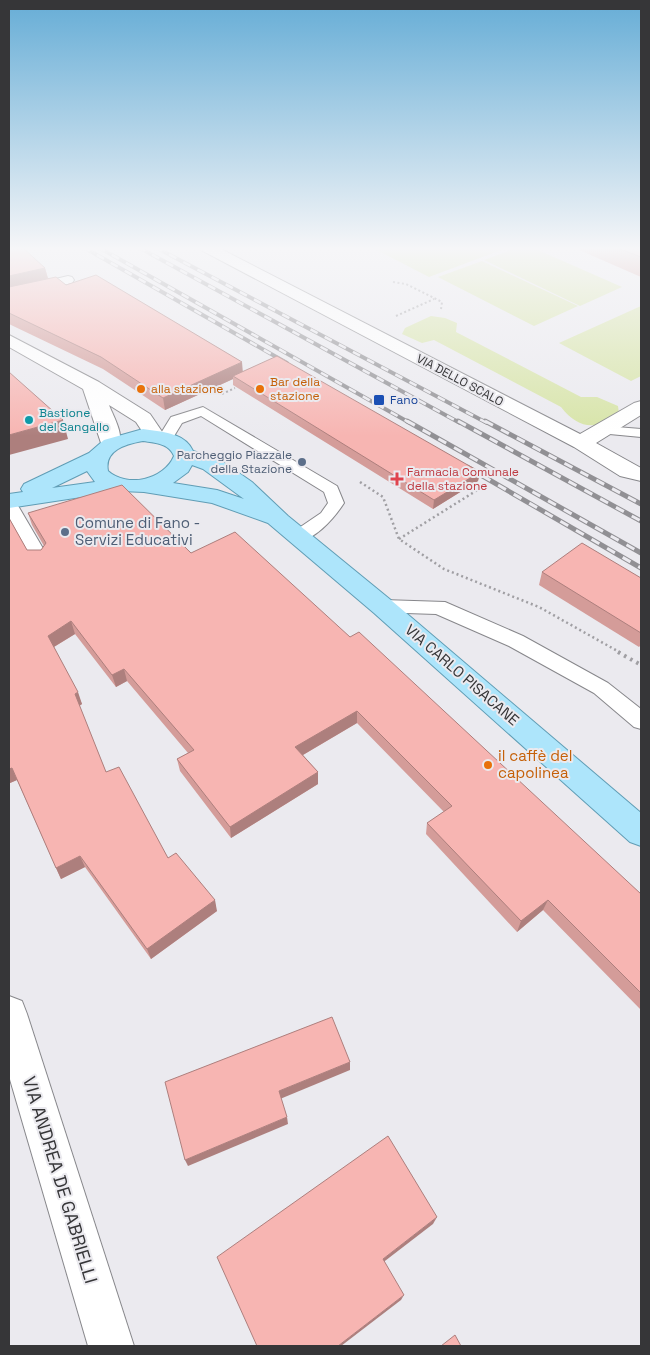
<svg xmlns="http://www.w3.org/2000/svg" width="650" height="1355" font-family="'Space Grotesk',sans-serif">
<style>
.green{fill:#d7e4a7}
.lines{fill:none;stroke-linecap:round;stroke-linejoin:round}
.service-casing{stroke:#87878b;stroke-width:2}
.minor-casing{stroke:#87878b;stroke-width:2}
.tertiary-casing{stroke:#87878b;stroke-width:2}
.primary-casing{stroke:#609db5;stroke-width:2}
.path-far2{stroke:#a09fa3;stroke-width:2;stroke-dasharray:2 2.5;stroke-linecap:butt}
.path-far1{stroke:#a09fa3;stroke-width:2.5;stroke-dasharray:2 3;stroke-linecap:butt}
.path{stroke:#a09fa3;stroke-width:4;stroke-dasharray:2.5 4.5;stroke-linecap:butt}
.service{fill:#fff;fill-rule:evenodd}
.minor{fill:#fff;fill-rule:evenodd}
.tertiary{fill:#fff;fill-rule:evenodd}
.primary{fill:#ade5fb;fill-rule:evenodd}
.rail-far1-casing{stroke:#919094;stroke-width:4}
.rail-casing{stroke:#919094;stroke-width:5}
.rail-far1{stroke:#ebeaef;stroke-width:2.5;stroke-dasharray:8;stroke-linecap:butt}
.rail{stroke:#ebeaef;stroke-width:3;stroke-dasharray:9;stroke-linecap:butt}
.wall{fill:#d49c99}
.shaded-wall{fill:#ad7f7d}
.building{fill:#f7b5b2;stroke:#ad7f7d}
.food-dot{fill:#e8710a;stroke:#ebeaef;stroke-width:2}
.transit-dot{fill:#1a4fb4;stroke:#ebeaef;stroke-width:2}
.culture-dot{fill:#0f9aa8;stroke:#ebeaef;stroke-width:2}
.service-dot{fill:#5c6f8a;stroke:#ebeaef;stroke-width:2}
.health-dot{fill:#e0444e;stroke:#ebeaef;stroke-width:2}
.labels{text-anchor:middle;stroke-width:4;stroke-linejoin:round;paint-order:stroke}
.far-street-label{font-size:12px;fill:#363638;stroke:#ebeaef}
.far-food-label{font-size:12px;fill:#c56008;stroke:#ebeaef;text-anchor:start}
.far-transit-label{font-size:12px;fill:#164399;stroke:#ebeaef;text-anchor:start}
.far-culture-label{font-size:12px;fill:#0d838f;stroke:#ebeaef;text-anchor:start}
.far-service-label{font-size:12px;fill:#4e5e75;stroke:#ebeaef;text-anchor:end}
.far-health-label{font-size:12px;fill:#be3a42;stroke:#ebeaef;text-anchor:start}
.service-label{font-size:15px;fill:#4e5e75;stroke:#ebeaef;text-anchor:start}
.street-label{font-size:15px;fill:#363638;stroke:#ebeaef}
.food-label{font-size:15px;fill:#c56008;stroke:#ebeaef;text-anchor:start}
.near-street-label{font-size:18px;fill:#363638;stroke:#ebeaef}
</style>
<rect width="100%" height="100%" fill="#ebeaef"/>
<g class="green">
<polygon points="371,247 509,247 429,277"/>
<polygon points="519,247 531,247 622,287 580,306 484,260"/>
<polygon points="482,261 578,306 534,326 438,277"/>
<polygon points="641,306 641,376 631,381 559,343"/>
<path d="M431,316L445,318L457,323L456,332L581,397H597L618,406L619,414C597,430 579,430 561,407L434,340L422,343L402,334L405,328Z"/>
</g>
<g class="lines">
<g class="service-casing">
<g id="service">
<polygon points="68,276 72,277 74,280 72,283 9,298 9,290"/>
<path d="M203,407L337,486L344,503C335,517 312,545 293,540L290,536L293,532L321,513L328,503L324,492L201,416L182,423L171,441H161L158,438L171,417Z"/>
<polygon points="604,426 641,429 641,437 599,433 597,430"/>
<polygon points="9,499 15,500 17,504 48,557 45,561 33,561 30,557 9,518"/>
<polygon points="383,600 445,602 523,636 608,683 641,709 641,729 634,727 594,693 509,646 436,614 376,612 374,607 376,602"/>
</g>
</g>
<g class="minor-casing">
<g id="minor">
<polygon points="199,247 217,247 580,434 634,403 641,401 641,415 596,443 641,468 641,481 620,476 574,447 201,250"/>
<polygon points="9,996 22,1001 27,1014 134,1346 88,1346 9,1076"/>
</g>
</g>
<g class="tertiary-casing">
<path id="tertiary" d="M9,335L99,382L150,414L165,436L162,440L155,442L148,440L136,422L109,405C114,418 126,437 117,449L110,451L103,449L83,389L9,347Z"/>
</g>
<g class="primary-casing">
<path id="primary" d="M143,429C160,432 185,432 193,451L219,459L252,482L288,516L392,601L641,813V846L630,842L374,613L268,523L212,503L144,492L121,491L9,508V494L23,492L21,489L24,484L89,453L104,440ZM143,441C155,443 169,443 174,456C164,480 127,488 108,471C104,450 126,444 143,441ZM192,465L203,469L244,499L217,490L173,483L188,472ZM87,471L95,482L52,488Z"/>
</g>
<g class="path-far2">
<polyline points="393,282 406,284 442,302 441,309"/>
<polyline points="396,316 434,299"/>
<polyline points="222,394 235,388"/>
</g>
<g class="path-far1">
<polyline points="360,482 383,497 399,539 444,569 539,607 621,653"/>
<polyline points="399,539 479,489"/>
</g>
<polyline class="path" points="618,652 641,665"/>
<use href="#service" class="service"/>
<use href="#minor" class="minor"/>
<use href="#tertiary" class="tertiary"/>
<use href="#primary" class="primary"/>
<g class="rail-far1-casing">
<g id="rail-far1">
<polyline points="83,247 287,363"/>
<polyline points="98,247 410,423"/>
<polyline points="138,247 460,423"/>
<polyline points="155,247 487,423"/>
</g>
</g>
<g class="rail-casing">
<g id="rail">
<polyline points="407,421 641,553"/>
<polyline points="458,421 641,521"/>
<polyline points="485,421 641,504"/>
<polyline points="467,467 641,568"/>
</g>
</g>
<use href="#rail-far1" class="rail-far1"/>
<use href="#rail" class="rail"/>
</g>
<g class="wall">
<polygon points="9,247 45,268 48,278 66,285 243,371 480,472 478,481 433,509 233,385 233,379 165,410 103,369 9,324"/>
<polygon points="577,247 641,247 641,277 577,249"/>
<polygon points="28,513 191,553 350,637 641,894 641,1010 543,910 517,932 426,834 427,823 444,812 357,723 303,755 318,772 318,784 231,838 180,771 177,759 188,753 127,681 116,687 75,634 54,647 82,704 79,706 106,772 168,858 217,911 151,959 85,867 61,879 17,780 10,783 9,780 9,518 27,550 41,550 44,546 32,525"/>
<polygon points="542,572 641,578 641,645 639,647 539,585"/>
</g>
<g class="shaded-wall">
<polygon points="45,268 48,279 9,288 9,276"/>
<polygon points="242,362 243,374 233,376 233,379 165,410 163,398"/>
<polygon points="63,420 68,439 9,455 9,435"/>
<polygon points="480,472 478,481 433,509 434,500"/>
<polygon points="71,621 75,634 52,648 48,636"/>
<polygon points="124,669 127,681 116,687 112,675"/>
<polygon points="78,692 82,704 79,706 75,694"/>
<polygon points="357,711 357,723 296,759 295,747"/>
<polygon points="12,768 17,780 10,783 9,780 9,769"/>
<polygon points="318,772 318,784 231,838 230,827"/>
<polygon points="80,856 85,867 61,879 56,868"/>
<polygon points="215,900 217,911 151,959 147,949"/>
<polygon points="548,900 543,910 517,932 521,921"/>
<polygon points="350,1062 350,1070 280,1099 279,1091"/>
<polygon points="287,1117 288,1124 188,1166 185,1160"/>
<polygon points="437,1217 433,1224 381,1264 383,1259"/>
<polygon points="404,1295 401,1300 341,1346 338,1346"/>
</g>
<g class="building">
<polygon points="9,247 22,247 45,268 9,276"/>
<polygon points="615,247 641,247 641,257"/>
<polygon points="96,275 242,362 163,398 101,357 9,313 9,287 56,277 66,285"/>
<polygon points="277,356 480,472 434,500 233,376"/>
<polygon points="9,372 63,420 9,435"/>
<polygon points="122,485 191,553 235,532 350,637 359,632 641,894 641,993 548,900 521,921 427,823 452,806 357,711 295,747 318,772 230,827 177,759 194,750 124,669 112,675 71,621 48,636 78,692 75,694 106,772 119,767 168,858 176,853 215,900 147,949 80,856 56,868 12,768 9,769 9,518 27,550 41,550 46,543 28,513"/>
<polygon points="582,543 641,578 641,633 542,572"/>
<polygon points="332,1017 350,1062 279,1091 287,1117 185,1160 165,1082"/>
<polygon points="388,1136 437,1217 383,1259 404,1295 338,1346 257,1346 217,1257"/>
<polygon points="455,1335 461,1346 441,1346"/>
</g>
<linearGradient id="sky" x2="0" y2="1"><stop stop-color="#66add6"/><stop offset="0.57" stop-color="#f6f6f8"/><stop offset="1" stop-color="#f6f6f8" stop-opacity="0"/></linearGradient>
<rect width="650" height="436" fill="url(#sky)"/>
<g class="food-dot">
<circle cx="141" cy="389" r="5"/>
<circle cx="260" cy="389" r="5"/>
<circle cx="488" cy="765" r="5"/>
</g>
<rect class="transit-dot" x="373" y="394" width="12" height="12" rx="2.5"/>
<circle class="culture-dot" cx="29" cy="420" r="5"/>
<g class="service-dot">
<circle cx="302" cy="462" r="5"/>
<circle cx="65" cy="532" r="5"/>
</g>
<path class="health-dot" d="M394.5 471.5h5v5h5v5h-5v5h-5v-5h-5v-5h5z"/>
<g class="labels">
<g class="far-street-label">
<text transform="translate(460 380) rotate(28)" y="4">VIA DELLO SCALO</text>
</g>
<g class="far-food-label">
<text x="270" y="386">Bar della<tspan x="270" dy="14">stazione</tspan></text>
<text x="151" y="393">alla stazione</text>
</g>
<g class="far-transit-label">
<text x="390" y="404">Fano</text>
</g>
<g class="far-culture-label">
<text x="39" y="417">Bastione<tspan x="39" dy="14">del Sangallo</tspan></text>
</g>
<g class="far-service-label">
<text x="292" y="459">Parcheggio Piazzale<tspan x="292" dy="14">della Stazione</tspan></text>
</g>
<g class="far-health-label">
<text x="407" y="476">Farmacia Comunale<tspan x="407" dy="14">della stazione</tspan></text>
</g>
<g class="service-label">
<text x="75" y="528">Comune di Fano -<tspan x="75" dy="17">Servizi Educativi</tspan></text>
</g>
<g class="street-label">
<text transform="translate(462 675) rotate(41)" y="5">VIA CARLO PISACANE</text>
</g>
<g class="food-label">
<text x="498" y="761">il caffè del<tspan x="498" dy="17">capolinea</tspan></text>
</g>
<g class="near-street-label">
<text transform="translate(60 1180) rotate(73)" y="6">VIA ANDREA DE GABRIELLI</text>
</g>
</g>
<rect width="650" height="1355" fill="none" stroke="#363638" stroke-width="20"/>
</svg>
